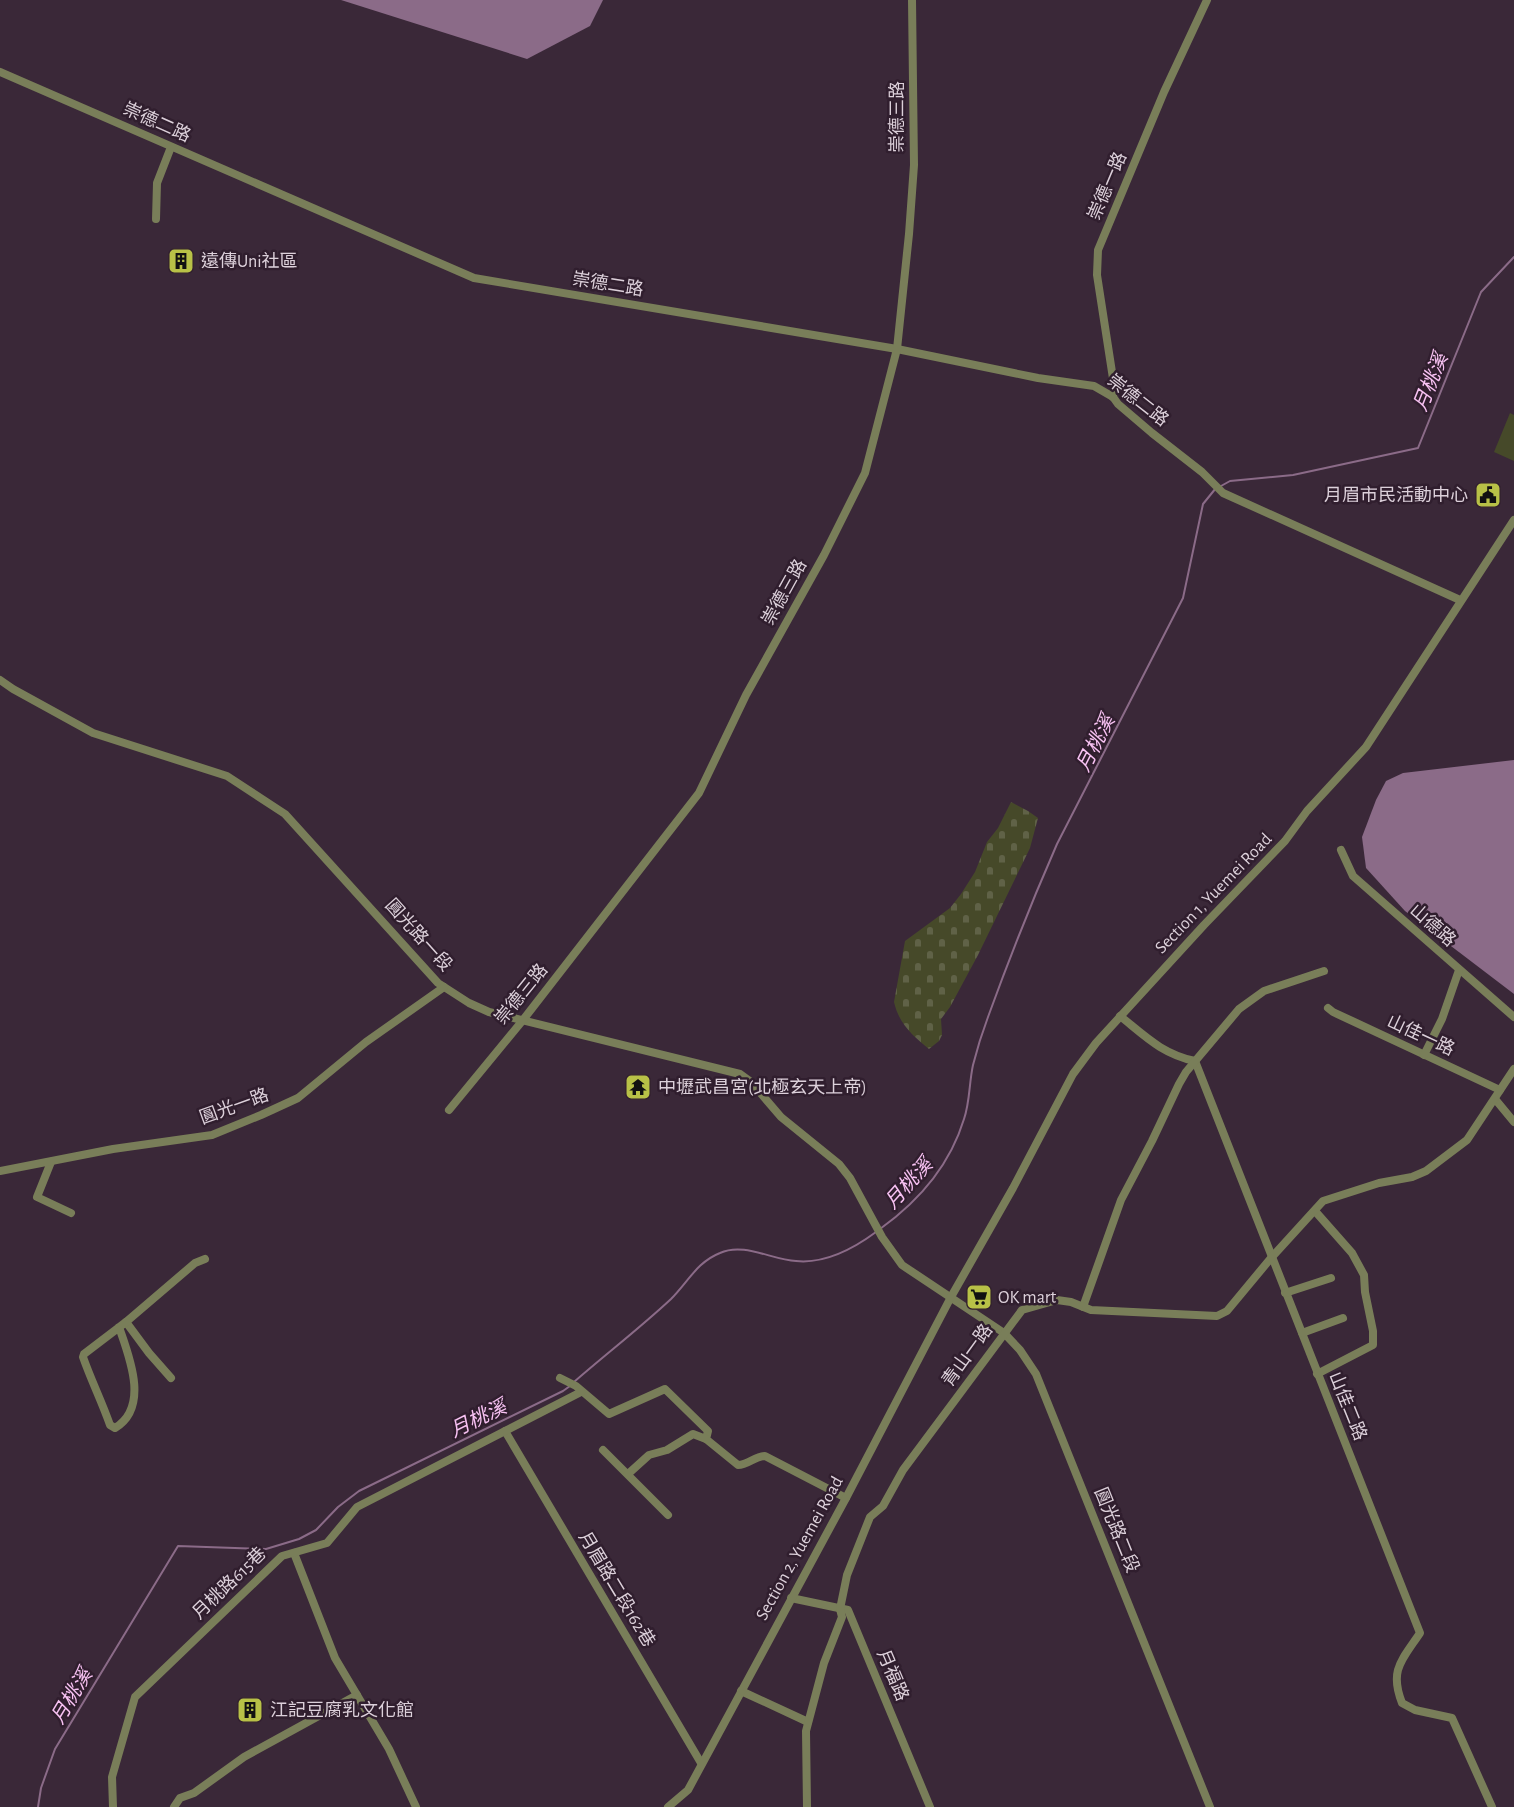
<svg xmlns="http://www.w3.org/2000/svg" width="1514" height="1807" font-family="'Alegreya Sans','Noto Sans TC',sans-serif">
<style>
.cemetery{fill:url(#cemetery-stones)}
.pitch{fill:#464929}
.water{fill:#8b6b88}
.lines{fill:none;stroke-linecap:round;stroke-linejoin:round}
.stream{stroke:#8b6b88;stroke-width:2}
.minor{stroke:#797e59;stroke-width:8}
.labels{text-anchor:middle;stroke-width:5;stroke-linejoin:round;paint-order:stroke}
.street-label{font-size:18px;fill:#dcd0da;stroke:#301e2e}
.poi-label{font-size:18px;fill:#dcd0da;stroke:#301e2e;text-anchor:start}
.water-label{font-size:20px;font-style:italic;fill:#f8c2f3;stroke:#301e2e}
</style>
<defs>
<pattern id="cemetery-stones" width="16" height="16" patternUnits="userSpaceOnUse" patternTransform="scale(1.5)"><rect width="16" height="16" fill="#464929"/><path d="M2 7V4a2 2 0 0 1 4 0v3zM10 15v-3a2 2 0 0 1 4 0v3z" fill="#606247"/></pattern>
</defs>
<rect width="100%" height="100%" fill="#3a2838"/>
<path class="cemetery" d="M1011,802L1028,811L1038,818L1030,848L978,955L950,1007L941,1019L942,1035L939,1041L929,1049C913,1036 899,1024 894,1002L905,941L950,908L961,894L975,872L987,842L998,828Z"/>
<polygon class="pitch" points="1510,413 1514,415 1514,461 1494,452"/>
<g class="water">
<polygon points="341,0 603,0 590,26 527,59"/>
<polygon points="1514,760 1514,994 1405,911 1366,868 1362,837 1376,800 1386,781 1403,773"/>
</g>
<g class="lines">
<g class="stream">
<polyline points="1221,486 1230,481 1293,475 1418,448 1481,292 1514,257"/>
<path d="M880,1229C919,1201 950,1165 964,1119C970,1102 969,1083 973,1065C977,1049 982,1033 988,1017C1009,959 1032,901 1057,844L1183,598L1203,504L1216,488"/>
<path d="M574,1382C606,1354 640,1328 671,1299C688,1282 697,1262 720,1253C744,1242 772,1260 796,1261C825,1264 853,1249 876,1232"/>
<polyline points="38,1807 41,1788 55,1749 178,1546 266,1549 299,1539 316,1530 338,1507 359,1491 563,1391 570,1386"/>
</g>
<g class="minor">
<polyline points="0,72 474,278 897,349 1038,378 1094,386 1113,397 1118,404 1152,433 1202,472 1223,493 1460,600"/>
<polyline points="156,219 157,183 171,147"/>
<polyline points="1113,397 1114,385 1097,275 1098,250 1164,92 1207,0"/>
<polyline points="0,680 13,689 93,733 227,776 285,814 438,983 469,1003 489,1012 740,1074 751,1082 781,1117 839,1164 850,1178 882,1237 902,1265 1004,1333 1020,1350 1036,1374 1210,1807"/>
<polyline points="1341,850 1353,876 1514,1017"/>
<polyline points="1328,1008 1333,1012 1500,1090"/>
<path d="M1120,1016C1145,1036 1162,1054 1195,1061L1420,1633C1402,1660 1389,1670 1402,1703L1415,1710L1452,1718L1492,1807"/>
<polyline points="1424,1055 1442,1019 1459,970"/>
<polyline points="1495,1099 1514,1122"/>
<polyline points="449,1110 523,1020 699,793 746,695 824,555 865,473 897,349 909,234 914,165 912,0"/>
<polyline points="51,1162 37,1197 71,1213"/>
<polyline points="0,1171 113,1149 212,1135 261,1115 298,1098 366,1042 444,987"/>
<polyline points="1315,1211 1352,1253 1364,1275 1365,1292 1373,1331 1373,1345 1317,1374"/>
<polyline points="1285,1293 1331,1278"/>
<polyline points="1083,1307 1121,1200 1152,1141 1179,1084 1186,1072 1239,1009 1264,991 1324,971"/>
<polyline points="126,1322 149,1353 171,1378"/>
<path d="M119,1327C129,1356 150,1407 115,1428L110,1425C102,1402 91,1380 83,1357L84,1354L126,1322L195,1263L205,1259"/>
<polyline points="1302,1333 1343,1318"/>
<path d="M560,1378L576,1386L609,1414L665,1389L708,1431L706,1439L738,1465C748,1465 755,1456 765,1456L846,1498"/>
<polyline points="505,1431 701,1763"/>
<polyline points="603,1450 668,1515"/>
<polyline points="628,1474 649,1455 667,1450 693,1434 706,1439"/>
<polyline points="294,1553 335,1658 389,1749 416,1807"/>
<polyline points="791,1598 848,1610 930,1807"/>
<polyline points="741,1691 808,1722"/>
<polyline points="113,1807 112,1777 135,1697 282,1556 327,1543 357,1507 581,1392"/>
<polyline points="174,1807 180,1798 194,1793 244,1757 357,1695"/>
<polyline points="668,1807 688,1790 846,1498 951,1297 1013,1188 1073,1074 1096,1043 1204,925 1285,841 1307,811 1366,747 1514,520"/>
<polyline points="807,1807 806,1731 824,1663 842,1617 840,1609 847,1575 870,1517 883,1506 903,1470 1022,1310 1057,1300 1071,1302 1091,1310 1217,1316 1227,1311 1271,1258 1323,1201 1379,1183 1412,1177 1426,1171 1467,1140 1514,1069"/>
</g>
</g>
<defs>
<g id="building-square" transform="scale(1.35)"><rect x="-9" y="-9" width="18" height="18" rx="4" fill="#b8c147" stroke="#301e2e"/><path d="M-4-6H4V6H1V3H-1V6H-4ZM-2.5-4.3h1.7v1.8h-1.7ZM.8-4.3h1.7v1.8H.8ZM-2.5-1h1.7V.8h-1.7ZM.8-1h1.7V.8H.8Z" fill="#111"/></g>
<g id="civic-square" transform="scale(1.35)"><rect x="-9" y="-9" width="18" height="18" rx="4" fill="#b8c147" stroke="#301e2e"/><path d="M-.6-6.5H3V-4.5H.6V-3L4-1V1h2V6H-6V1h2V-1L-.6-3ZM-1.2 2.5V6h2.4V2.5Z" fill="#111"/></g>
<g id="temple-square" transform="scale(1.35)"><rect x="-9" y="-9" width="18" height="18" rx="4" fill="#b8c147" stroke="#301e2e"/><path d="M0-6L5-2H3V0L6.5 2.5H4V6H1.5V3h-3V6H-4V2.5H-6.5L-3 0V-2H-5Z" fill="#111"/></g>
<g id="supermarket-square" transform="scale(1.35)"><rect x="-9" y="-9" width="18" height="18" rx="4" fill="#b8c147" stroke="#301e2e"/><path d="M-6-5.5h2.5l.6 2H6L4.5 2H-2.5L-4.4-4H-6ZM-1.5 3.2a1.3 1.3 0 1 0 .1 0ZM3 3.2a1.3 1.3 0 1 0 .1 0Z" fill="#111"/></g>
</defs>
<g fill-rule="evenodd">
<use href="#building-square" x="181" y="261"/>
<use href="#civic-square" x="1488" y="495"/>
<use href="#temple-square" x="638" y="1087"/>
<use href="#supermarket-square" x="979" y="1297"/>
<use href="#building-square" x="250" y="1710"/>
</g>
<g class="labels">
<g class="street-label">
<text transform="translate(897 117) rotate(-90)" y="6">崇德三路</text>
<text transform="translate(157 122) rotate(24)" y="6">崇德二路</text>
<text transform="translate(1107 186) rotate(-67)" y="6">崇德一路</text>
<text transform="translate(608 284) rotate(9)" y="6">崇德二路</text>
<text transform="translate(1138 400) rotate(38)" y="6">崇德二路</text>
<text transform="translate(784 592) rotate(-61)" y="6">崇德三路</text>
<text transform="translate(1213 893) rotate(-46)" y="6">Section 1, Yuemei Road</text>
<text transform="translate(1433 925) rotate(41)" y="6">山德路</text>
<text transform="translate(419 935) rotate(48)" y="6">圓光路一段</text>
<text transform="translate(521 994) rotate(-51)" y="6">崇德三路</text>
<text transform="translate(1421 1035) rotate(25)" y="6">山佳一路</text>
<text transform="translate(234 1106) rotate(-20)" y="6">圓光一路</text>
<text transform="translate(967 1355) rotate(-54)" y="6">青山一路</text>
<text transform="translate(1348 1406) rotate(68)" y="6">山佳二路</text>
<text transform="translate(1117 1530) rotate(68)" y="6">圓光路二段</text>
<text transform="translate(799 1548) rotate(-61)" y="6">Section 2, Yuemei Road</text>
<text transform="translate(229 1583) rotate(-44)" y="6">月桃路615巷</text>
<text transform="translate(617 1589) rotate(59)" y="6">月眉路二段162巷</text>
<text transform="translate(893 1675) rotate(67)" y="6">月福路</text>
</g>
<g class="poi-label">
<text x="201" y="267">遠傳Uni社區</text>
<text x="1468" y="501" text-anchor="end">月眉市民活動中心</text>
<text x="658" y="1093">中壢武昌宮(北極玄天上帝)</text>
<text x="998" y="1303">OK mart</text>
<text x="270" y="1716">江記豆腐乳文化館</text>
</g>
<g class="water-label">
<text transform="translate(1430 382) rotate(-68)" y="7">月桃溪</text>
<text transform="translate(1095 743) rotate(-63)" y="7">月桃溪</text>
<text transform="translate(908 1183) rotate(-48)" y="7">月桃溪</text>
<text transform="translate(478 1418) rotate(-26)" y="7">月桃溪</text>
<text transform="translate(71 1696) rotate(-59)" y="7">月桃溪</text>
</g>
</g>
</svg>
